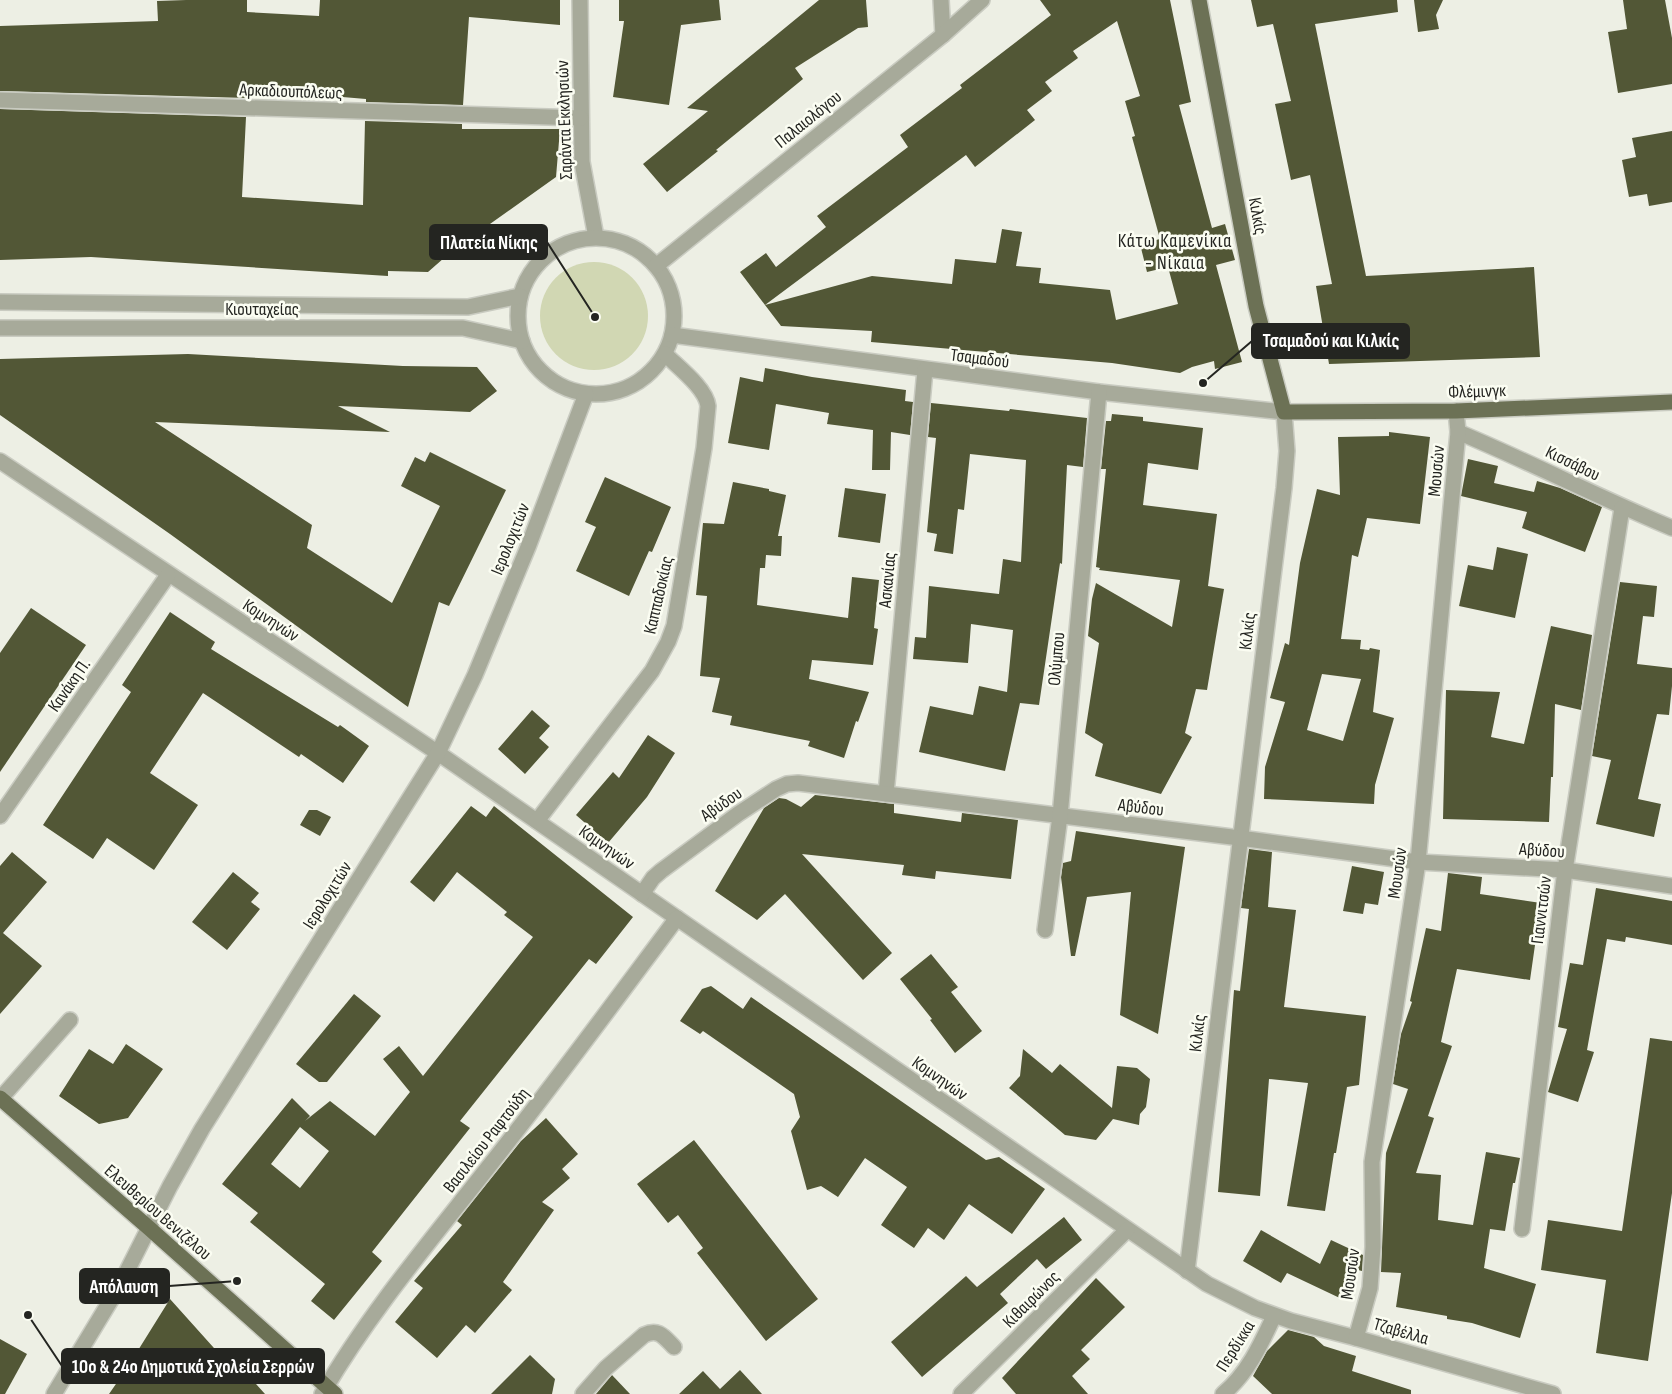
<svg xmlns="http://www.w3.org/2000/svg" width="1672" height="1394" font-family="'Sofia Sans Condensed',sans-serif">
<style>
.green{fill:#d1d7b3}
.building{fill:#525736;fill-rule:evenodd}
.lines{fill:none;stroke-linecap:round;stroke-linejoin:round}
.minor-casing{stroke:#c9cbc1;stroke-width:18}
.major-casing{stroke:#c9cbc1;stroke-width:18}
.minor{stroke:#a7aa9a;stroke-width:15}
.major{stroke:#6c7155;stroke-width:15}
.labels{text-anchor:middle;stroke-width:5;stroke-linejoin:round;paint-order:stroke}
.street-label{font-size:18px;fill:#242521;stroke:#fbfdf2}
.neighbourhood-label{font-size:19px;letter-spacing:1px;fill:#242521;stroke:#fbfdf2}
.leader{fill:none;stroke:#242521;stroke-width:2}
.callout-dot{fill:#242521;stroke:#fbfdf2;stroke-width:2}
.callout{fill:#242521;stroke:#242521;stroke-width:2}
.callout-label{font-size:19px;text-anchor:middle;font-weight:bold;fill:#fff}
</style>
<rect width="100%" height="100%" fill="#edefe4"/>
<circle class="green" cx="594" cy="316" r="54"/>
<g class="building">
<polygon points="186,0 247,0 247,12 319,16 320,0 560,0 560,25 469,17 463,105 366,102 366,99 248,89 247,98 0,91 0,26 158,21 157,1"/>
<polygon points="619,0 719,0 721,20 681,25 669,105 613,97 624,21 619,21"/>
<polygon points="819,0 866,0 868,27 858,28 795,68 803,79 716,150 718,151 667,192 643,164 708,111 687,108"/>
<polygon points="1040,0 1170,0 1191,102 1179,105 1212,228 1225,224 1235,260 1216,265 1242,362 1215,369 1214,361 1192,367 1180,373 1112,363 871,342 872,331 781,326 765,305 872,276 952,284 955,259 996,263 1002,229 1022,232 1016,266 1041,268 1039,283 1110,290 1116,320 1178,304 1168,267 1147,272 1140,244 1160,239 1132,137 1135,136 1125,101 1140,96 1117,21 1073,51 1078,58 1045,82 1052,91 1027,110 1035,120 975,167 966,155 765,305 740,272 766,253 776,267 826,227 817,216 908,147 900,135 962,88 960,85 1051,15"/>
<polygon points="1251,0 1397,0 1398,12 1315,24 1366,276 1534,267 1540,357 1329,364 1316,286 1332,284 1310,175 1291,180 1275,104 1291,101 1273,24 1257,27"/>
<polygon points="1414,0 1443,0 1436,15 1439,29 1418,32"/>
<polygon points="1623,0 1665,0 1672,38 1672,84 1618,93 1608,32 1627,29"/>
<polygon points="0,109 246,117 242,197 363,205 365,121 462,124 462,129 560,129 556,177 452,251 428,272 388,271 388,276 91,257 0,260"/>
<polygon points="1672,131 1672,202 1649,206 1647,194 1629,197 1622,160 1636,157 1632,138"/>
<polygon points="188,354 403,366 477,367 497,391 470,412 338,406 390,432 155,422 312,525 307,548 392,603 440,506 401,486 415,457 425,462 430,452 506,490 449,606 439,602 408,707 170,534 0,415 0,359"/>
<polygon points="765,368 812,377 906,390 905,401 913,402 910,435 891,432 890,470 872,470 873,430 827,424 829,413 776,404 769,450 728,443 740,377 763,382"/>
<polygon points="931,403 1009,411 1010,409 1087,418 1083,467 1067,465 1062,564 1060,563 1039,705 1020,703 1005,771 919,752 930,706 973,715 979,686 1007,692 1013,630 971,624 968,663 913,659 915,637 926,638 929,586 999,594 1003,559 1021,562 1026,460 970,454 964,510 958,509 953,554 934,551 937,534 927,532 936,438 928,437"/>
<polygon points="1112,414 1143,417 1143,421 1203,428 1198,470 1148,463 1143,505 1217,514 1208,586 1224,589 1207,690 1196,689 1185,733 1192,737 1161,794 1095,776 1103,744 1085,733 1099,643 1088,636 1092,599 1096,583 1172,627 1180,580 1099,570 1100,568 1096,567 1106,469 1101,469 1106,421 1111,421"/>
<path d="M1389,432L1430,437L1420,524L1367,518L1358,557L1352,555L1341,639L1361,640L1360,649L1369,650L1370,648L1380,650L1373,712L1394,718L1375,785L1374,804L1264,799L1265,767L1285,702L1270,698L1285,643L1289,645L1300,563L1317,489L1340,495L1338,437L1389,436ZM1322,674L1361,679L1343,741L1307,730Z"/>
<polygon points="1468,459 1498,466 1494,483 1534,492 1537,481 1560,488 1602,507 1585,552 1522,528 1527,512 1461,496"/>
<polygon points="605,477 671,507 652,552 649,551 629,596 576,571 596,527 585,522"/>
<polygon points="733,482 769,489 769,491 786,495 778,536 782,536 781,556 766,555 765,568 760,568 757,605 848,618 852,577 879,580 874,628 878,629 873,665 812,660 809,679 869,692 858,722 856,721 844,758 808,746 810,741 730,725 732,716 712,712 720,678 700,676 707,596 696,595 703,523 724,524"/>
<polygon points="845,488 886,494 880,543 838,537"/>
<polygon points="1497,547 1528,554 1515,618 1459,606 1468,565 1493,570"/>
<polygon points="1620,582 1657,586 1654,617 1643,616 1637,664 1672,668 1672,686 1669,715 1657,714 1638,799 1661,804 1654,837 1596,824 1611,760 1592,756"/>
<polygon points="31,608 86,645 0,772 0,653"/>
<polygon points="170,612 215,642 211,649 338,727 340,725 369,746 343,783 301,754 299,757 203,693 150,773 198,805 154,870 107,838 93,859 43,825 131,692 122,685"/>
<polygon points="1551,626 1592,635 1581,710 1555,704 1553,777 1551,777 1549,822 1443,819 1446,690 1500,692 1491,737 1524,744"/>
<polygon points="532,710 550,726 539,738 549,747 525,774 498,749"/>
<polygon points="648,735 675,753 647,797 608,843 576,815 613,772 619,778"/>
<polygon points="815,795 894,804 894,813 961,822 962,813 1018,820 1011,879 936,871 935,879 902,875 904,865 802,854 892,953 863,980 785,894 757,920 715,891 764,808 779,798 786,799 801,807"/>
<path d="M471,806L486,817L494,806L633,917L596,964L589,959L460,1121L470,1128L372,1252L382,1261L334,1320L311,1301L325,1284L250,1222L258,1213L222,1184L292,1098L310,1116L305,1121L330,1101L375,1136L410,1092L383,1059L399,1046L423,1076L533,937L504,915L507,912L457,872L434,902L410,882ZM300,1127L329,1151L300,1188L271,1164Z"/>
<polygon points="309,810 317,810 331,817 320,836 300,825"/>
<polygon points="1076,831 1185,847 1158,1034 1120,1015 1131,892 1087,897 1075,956 1071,956 1061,877 1063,863 1071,861"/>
<polygon points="1249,849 1272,852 1268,907 1296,910 1284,1007 1366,1016 1359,1085 1347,1087 1336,1153 1334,1153 1325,1211 1287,1206 1308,1083 1269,1079 1260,1196 1218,1192 1234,990 1240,991 1249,909 1241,908"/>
<polygon points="12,852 47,882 3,933 42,966 0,1014 0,866"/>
<polygon points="1352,866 1384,872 1378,905 1365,903 1363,914 1343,911"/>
<polygon points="233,872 259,893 251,902 260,909 227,950 192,922"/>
<polygon points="1448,873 1482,877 1480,894 1541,903 1530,980 1457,969 1441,1042 1452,1046 1428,1116 1434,1118 1416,1173 1441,1175 1438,1220 1473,1225 1486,1152 1520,1158 1515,1183 1513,1183 1505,1231 1490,1229 1484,1268 1536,1284 1520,1338 1472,1323 1447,1319 1447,1316 1396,1307 1401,1273 1381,1272 1386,1153 1408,1089 1393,1084 1401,1034 1412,1002 1410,1001 1426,928 1441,931"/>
<polygon points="1596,888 1672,901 1672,945 1626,937 1625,942 1607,939 1587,1050 1594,1052 1578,1102 1548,1092 1567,1029 1558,1027 1570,963 1583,965"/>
<polygon points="931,954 958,987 951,992 982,1031 955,1053 930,1020 932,1019 900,979"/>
<polygon points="711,986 743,1009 751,997 986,1160 999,1157 1045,1189 1012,1234 969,1204 944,1240 928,1228 914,1248 881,1225 907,1187 865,1158 838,1197 821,1186 807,1190 791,1131 800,1117 794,1094 703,1031 700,1034 680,1021 702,989"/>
<polygon points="354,994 381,1016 327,1082 319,1082 296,1064"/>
<polygon points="1650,1038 1672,1041 1672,1193 1648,1361 1596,1353 1606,1280 1541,1270 1548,1220 1622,1231"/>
<polygon points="126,1044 163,1069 128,1118 99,1124 59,1096 89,1049 113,1064"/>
<polygon points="1023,1049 1052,1073 1060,1064 1112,1108 1117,1066 1137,1068 1150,1079 1146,1107 1140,1114 1139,1125 1113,1119 1096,1140 1065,1135 1009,1088 1020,1076"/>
<polygon points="546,1118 578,1154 562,1169 570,1178 542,1202 554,1210 503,1282 512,1290 475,1333 466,1325 437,1358 395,1322 423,1288 414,1281 462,1225 457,1221 521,1141"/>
<polygon points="694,1140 818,1299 766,1341 697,1253 703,1248 678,1215 668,1223 637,1184"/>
<polygon points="1064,1217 1082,1240 1046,1269 1037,1259 1000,1294 1008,1303 922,1377 891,1342 966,1276 977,1287"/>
<polygon points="1261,1230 1320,1264 1331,1240 1363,1255 1362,1271 1358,1270 1344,1300 1287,1273 1281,1283 1243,1261"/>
<polygon points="1096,1278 1125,1307 1081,1350 1090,1359 1072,1376 1088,1394 1016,1394 1002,1378"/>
<polygon points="170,1299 231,1367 236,1362 265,1394 109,1394 127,1368"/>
<polygon points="1288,1330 1314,1337 1324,1346 1356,1356 1352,1371 1411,1390 1411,1394 1272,1394 1253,1376 1267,1351"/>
<polygon points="0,1339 27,1354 5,1394 0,1394"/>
<polygon points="530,1355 555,1379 552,1394 491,1394"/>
<polygon points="740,1370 762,1394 679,1394 703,1371 720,1389"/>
<polygon points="612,1375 630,1394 596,1394"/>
</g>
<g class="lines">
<g class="minor-casing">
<g id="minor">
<polyline points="580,0 582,162 596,237"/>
<polyline points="941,0 943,35"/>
<polyline points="0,100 581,118"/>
<circle cx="596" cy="316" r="78"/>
<polyline points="656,266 943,35 982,0"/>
<polyline points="0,302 468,307 520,296"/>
<polyline points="0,328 463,328 522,341"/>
<polyline points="672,335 1099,392 1284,412 1287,451 1284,488 1187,1271"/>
<path d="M1458,432C1530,462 1600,498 1672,528"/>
<polyline points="0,461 438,753 1207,1284 1255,1308 1291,1321 1356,1338 1553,1394"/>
<polyline points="886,794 925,370"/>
<polyline points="0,816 168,575"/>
<path d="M537,821L652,671L668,642L674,626L704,448L708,406C706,388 678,367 665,354"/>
<polyline points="642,894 653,878 661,871 738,814 776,789 787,784 798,783 1240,838 1418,862 1565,870 1672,886"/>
<polyline points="1045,930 1060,816 1099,392"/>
<polyline points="0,1099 70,1020"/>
<polyline points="1522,1229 1565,870 1622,508"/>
<polyline points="1356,1338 1370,1288 1373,1247 1372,1162 1418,862 1458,432 1456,411"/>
<polyline points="54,1394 120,1285 170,1186 202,1129 438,753 475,675 528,547 586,394"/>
<path d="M322,1394C369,1313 432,1239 490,1165C554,1084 615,1001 677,918"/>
<path d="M583,1394L606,1368L644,1335C659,1328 664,1337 674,1347"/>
<polyline points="961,1394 1127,1230"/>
<path d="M1223,1394C1248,1373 1261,1344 1274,1316"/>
</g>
</g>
<g class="major-casing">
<g id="major">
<polyline points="1199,0 1256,306 1284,412 1456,411 1672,402"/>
<polyline points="0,1098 149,1228 335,1394"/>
</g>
</g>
<use href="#minor" class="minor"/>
<use href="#major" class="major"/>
</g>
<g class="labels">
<g class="street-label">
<text transform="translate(291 91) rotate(2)" y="6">Αρκαδιουπόλεως</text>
<text transform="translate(808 119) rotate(-39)" y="6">Παλαιολόγου</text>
<text transform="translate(564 120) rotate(-92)" y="6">Σαράντα Εκκλησιών</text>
<text transform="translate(1258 216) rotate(80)" y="6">Κιλκίς</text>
<text x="262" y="315">Κιουταχείας</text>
<text transform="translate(980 358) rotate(7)" y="6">Τσαμαδού</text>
<text transform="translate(1477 391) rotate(-2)" y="6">Φλέμινγκ</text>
<text transform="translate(1573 463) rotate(26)" y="6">Κισσάβου</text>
<text transform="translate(1436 471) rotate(-85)" y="6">Μουσών</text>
<text transform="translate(510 539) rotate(-68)" y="6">Ιερολοχιτών</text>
<text transform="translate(887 580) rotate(-85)" y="6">Ασκανίας</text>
<text transform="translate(658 595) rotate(-77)" y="6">Καππαδοκίας</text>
<text transform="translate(271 620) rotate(33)" y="6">Κομνηνών</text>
<text transform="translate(1247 631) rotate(-83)" y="6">Κιλκίς</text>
<text transform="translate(1056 659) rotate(-85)" y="6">Ολύμπου</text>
<text transform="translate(69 685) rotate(-55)" y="6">Κανάκη Π.</text>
<text transform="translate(721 804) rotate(-35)" y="6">Αβύδου</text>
<text transform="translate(1141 807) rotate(7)" y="6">Αβύδου</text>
<text transform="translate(607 847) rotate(35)" y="6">Κομνηνών</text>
<text transform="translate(1542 850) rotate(4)" y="6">Αβύδου</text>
<text transform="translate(1397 873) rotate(-82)" y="6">Μουσών</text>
<text transform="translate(327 895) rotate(-58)" y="6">Ιερολοχιτών</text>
<text transform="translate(1541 910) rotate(-83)" y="6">Γιαννιτσών</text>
<text transform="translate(1197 1033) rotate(-83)" y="6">Κιλκίς</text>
<text transform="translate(940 1078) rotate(35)" y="6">Κομνηνών</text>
<text transform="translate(486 1140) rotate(-52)" y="6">Βασιλείου Ραφτούδη</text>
<text transform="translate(158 1212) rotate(41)" y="6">Ελευθερίου Βενιζέλου</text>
<text transform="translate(1350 1274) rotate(-82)" y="6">Μουσών</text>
<text transform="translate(1031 1299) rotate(-45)" y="6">Κιθαιρώνος</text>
<text transform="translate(1401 1331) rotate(16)" y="6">Τζαβέλλα</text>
<text transform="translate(1235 1346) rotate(-58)" y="6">Περδίκκα</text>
</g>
<g class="neighbourhood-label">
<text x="1175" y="247">Κάτω Καμενίκια<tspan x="1175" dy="22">- Νίκαια</tspan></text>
</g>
</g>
<path class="leader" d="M595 317L547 242M1203 383L1252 341M237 1281L169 1286M28 1315L62 1366"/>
<g class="callout-dot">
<circle cx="595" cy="317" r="5"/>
<circle cx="1203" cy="383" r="5"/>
<circle cx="237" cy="1281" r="5"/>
<circle cx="28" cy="1315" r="5"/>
</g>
<g class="callout">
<rect x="430" y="225" width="117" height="34" rx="5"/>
<rect x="1252" y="324" width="157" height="34" rx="5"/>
<rect x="80" y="1269" width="89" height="34" rx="5"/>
<rect x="62" y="1349" width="262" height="34" rx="5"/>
</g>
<g class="callout-label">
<text x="489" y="249">Πλατεία Νίκης</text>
<text x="1331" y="347">Τσαμαδού και Κιλκίς</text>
<text x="124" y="1293">Απόλαυση</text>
<text x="193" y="1373">10ο &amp; 24ο Δημοτικά Σχολεία Σερρών</text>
</g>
</svg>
